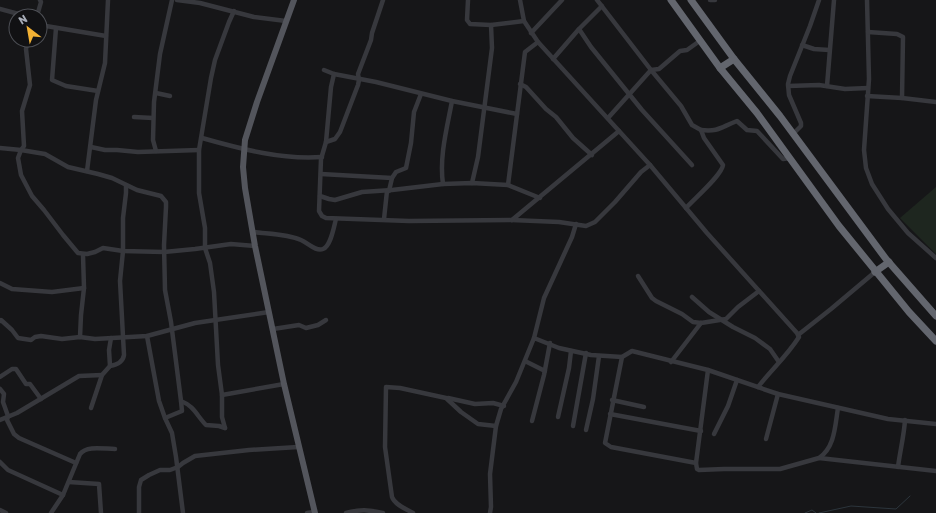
<svg xmlns="http://www.w3.org/2000/svg" width="936" height="513" font-family="Rubik,sans-serif">
<style>
.green{fill:#1e261f}
.lines{fill:none;stroke-linecap:round;stroke-linejoin:round}
.stream{stroke:#2c353c;stroke-width:1}
.minor{stroke:#37383d;stroke-width:4.5}
.major{stroke:#53555c;stroke-width:6}
.highway{stroke:#63666e;stroke-width:7}
</style>
<rect width="100%" height="100%" fill="#161618"/>
<polygon class="green" points="936,187 936,254 900,218"/>
<g class="lines">
<g class="stream">
<polyline points="805,513 812,510 816,513"/>
<polyline points="819,513 851,506 896,509 910,496"/>
</g>
<g class="minor">
<polyline points="177,0 200,3 254,17 286,21"/>
<polyline points="468,0 467,20 470,24 491,25 524,21"/>
<path d="M520,0L524,21L538,42L650,165L707,233L797,333L799,337C787,356 771,370 758,387"/>
<path d="M597,0L651,70L681,106L692,125L701,130L704,138L723,165C722,175 694,199 686,208"/>
<polyline points="710,0 715,0"/>
<polyline points="867,0 869,79 864,150 866,168 872,184 888,209 908,233 936,258"/>
<polyline points="0,9 26,16"/>
<polyline points="37,16 41,2 40,0"/>
<polyline points="40,25 106,36"/>
<polyline points="56,28 52,80 66,86 98,91"/>
<polyline points="579,29 591,47 642,110 692,165"/>
<polyline points="868,32 897,34 903,37 902,98"/>
<polyline points="531,33 562,0"/>
<polyline points="28,40 26,49 30,85 22,111 24,146 21,150 18,158 21,175 32,196 44,210 63,235 78,253 87,254 95,252 103,248 123,251 164,252 195,249 231,244 255,246"/>
<polyline points="802,45 814,49 829,50"/>
<polyline points="553,59 579,29 602,6"/>
<polyline points="324,70 334,74 376,82 452,101 517,114"/>
<polyline points="334,74 331,87 326,142 321,159 319,211 322,216 326,218 409,221 512,220 559,222 586,226 595,222 615,202 641,172 650,165"/>
<polyline points="520,84 526,87 546,109 556,117 573,138 592,155"/>
<polyline points="788,86 819,85 845,89 868,88"/>
<polyline points="827,86 834,0"/>
<polyline points="156,93 170,96"/>
<polyline points="867,96 902,98 936,102"/>
<polyline points="134,117 153,118"/>
<polyline points="608,118 651,70 659,69 680,51 687,50 701,40"/>
<path d="M701,130C719,132 721,127 737,121L747,130L757,131L783,159L790,158"/>
<polyline points="793,134 801,126 801,123 789,95 788,84 790,76 810,26 819,0"/>
<path d="M202,138C241,149 282,160 322,157"/>
<polyline points="326,142 335,139 340,132 358,85 359,80 358,74 371,40 372,33 383,0"/>
<polyline points="91,147 105,150 117,150 138,152 199,150"/>
<path d="M0,148L21,150L45,154L68,167L98,174L112,178L137,190L161,196L166,202V207L164,245L165,290L171,322L181,401C194,406 197,416 206,425L219,426L225,428"/>
<polyline points="156,151 153,140 154,102 160,54 172,0"/>
<polyline points="87,171 96,100 105,63 108,0"/>
<polyline points="321,174 392,178 396,172 406,168 411,143 414,112 421,94"/>
<polyline points="472,183 478,157 492,48 491,25"/>
<path d="M443,184C439,157 447,128 452,101"/>
<polyline points="508,185 525,52 538,42"/>
<polyline points="389,191 392,178"/>
<polyline points="320,196 329,199 335,200 362,192 392,190 443,184 472,183 508,185 540,198"/>
<polyline points="384,219 387,191"/>
<polyline points="512,220 619,131"/>
<path d="M253,232C268,234 287,234 301,240C308,243 316,252 323,249C331,246 334,226 336,219"/>
<polyline points="638,276 652,298 656,301 682,314 693,322 701,323 726,319 738,307 759,291"/>
<polyline points="0,283 12,289 52,292 84,288"/>
<polyline points="692,297 709,312 733,327 755,338 770,349 779,362"/>
<polyline points="0,321 1,320 12,330 18,338 31,340 35,337 41,336 62,339 80,337 95,339 147,336 195,323 269,312"/>
<polyline points="273,329 299,325 306,328 318,325 326,320"/>
<polyline points="798,335 831,309 875,272"/>
<polyline points="147,336 159,401 165,418 172,433 176,457 183,513"/>
<polyline points="80,337 81,315 84,288 83,255"/>
<polyline points="534,338 544,298 572,237 576,224"/>
<polyline points="622,357 605,443 611,447 696,463"/>
<polyline points="525,361 545,371"/>
<polyline points="671,362 701,323"/>
<path d="M110,366C116,365 123,362 124,355L120,281L123,251V218L126,193V185"/>
<path d="M708,370L696,463L697,469L699,470L724,469H780L819,458C835,447 835,426 838,408"/>
<polyline points="0,377 12,369 16,369 26,384 30,384 41,399"/>
<polyline points="0,389 4,394 3,402 8,416 7,420 14,434 19,438 76,463"/>
<polyline points="222,395 284,384"/>
<polyline points="448,398 475,404 493,403 504,406"/>
<polyline points="612,400 644,407"/>
<polyline points="91,408 102,375 110,366 109,350 111,338"/>
<polyline points="610,414 701,431"/>
<polyline points="558,417 569,368 571,351"/>
<polyline points="165,418 182,411 181,401"/>
<polyline points="0,420 17,413 79,376 102,375"/>
<polyline points="532,421 544,375 550,343"/>
<polyline points="573,426 586,353"/>
<polyline points="225,428 222,417 222,395 218,365 214,292 210,263 205,248 205,228 199,193 199,150 211,78 215,60 229,22 234,11"/>
<polyline points="586,430 593,399 599,356"/>
<polyline points="714,434 728,406 737,380"/>
<polyline points="766,439 778,394"/>
<polyline points="819,458 936,471"/>
<polyline points="0,462 8,470 63,495"/>
<path d="M898,467C900,451 904,436 905,420"/>
<polyline points="69,482 99,484 101,513"/>
<polyline points="0,510 6,513"/>
<path d="M51,513L63,495L80,454C87,445 104,449 115,449"/>
<polyline points="139,513 139,487 141,480 149,475 160,470 170,470 178,467 183,463 195,456 249,450 298,447"/>
<polyline points="307,513 314,512"/>
<path d="M346,513C362,509 367,510 383,513"/>
<path d="M413,513C406,509 395,505 392,497L385,447L386,387L400,388L446,398L461,412L478,424L496,426"/>
<polyline points="490,513 491,507 490,474 496,426 501,409 516,382 534,338 559,348 591,355 622,357 632,351 708,370 778,394 888,419 936,424"/>
</g>
<polyline class="major" points="294,0 257,102 245,140 243,167 245,188 255,246 284,384 315,513"/>
<g class="highway">
<polyline points="671,0 720,68 757,113 839,226 909,312 936,341"/>
<polyline points="691,0 734,59 780,116 886,259 936,316"/>
<polyline points="720,68 734,59"/>
<polyline points="875,272 889,262"/>
</g>
</g>
<g transform="translate(28 28) rotate(329)"><circle r="19" fill="#111113" stroke="#4d4f55"/>
<path d="M0-3L7 15L0 10L-7 15Z" fill="#f2b134"/>
<text y="-6" font-size="11" font-weight="bold" text-anchor="middle" fill="#a8adb8">N</text>
</g>
</svg>
